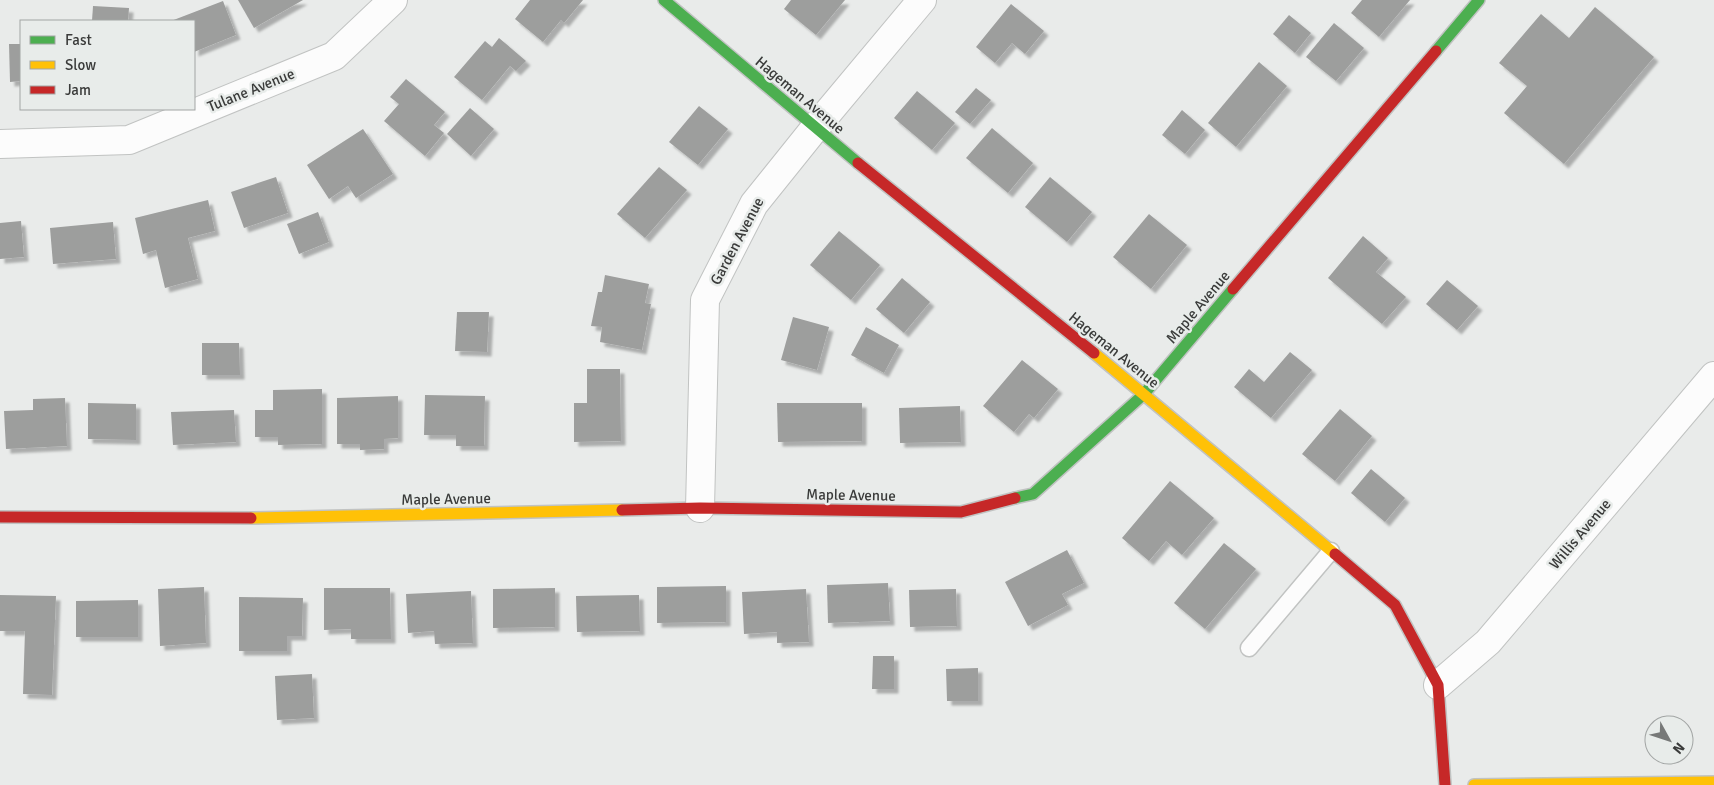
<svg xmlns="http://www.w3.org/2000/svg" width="1714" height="785" font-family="Signika,sans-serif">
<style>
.building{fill:#9d9e9d;filter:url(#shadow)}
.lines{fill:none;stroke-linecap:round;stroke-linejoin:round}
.lane-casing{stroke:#c1c3c2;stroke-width:19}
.street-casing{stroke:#c1c3c2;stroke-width:30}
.fast-casing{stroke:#c1c3c2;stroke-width:14}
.slow-casing{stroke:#c1c3c2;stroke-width:14}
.jam-casing{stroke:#c1c3c2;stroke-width:14}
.lane{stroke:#fcfcfc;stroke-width:16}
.street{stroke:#fcfcfc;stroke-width:28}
.fast{stroke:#4caf50;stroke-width:11}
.slow{stroke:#ffc107;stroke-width:11}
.jam{stroke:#c62828;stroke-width:11}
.labels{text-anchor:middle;stroke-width:5;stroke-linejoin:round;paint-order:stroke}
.street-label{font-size:15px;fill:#3a3b3a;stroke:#e8ecea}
</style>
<defs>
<filter id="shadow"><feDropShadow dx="4.5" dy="4.5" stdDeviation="1" flood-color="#0004"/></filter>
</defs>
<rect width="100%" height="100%" fill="#e9ebea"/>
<g class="building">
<polygon points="238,0 303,0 254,28"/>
<polygon points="530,0 583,0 564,23 561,20 543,42 515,19"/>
<polygon points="791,0 845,0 816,35 784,9"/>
<polygon points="1362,0 1410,0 1379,37 1351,13"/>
<polygon points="223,1 236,35 194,52 194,21 171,21"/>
<polygon points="1011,4 1044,31 1025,54 1012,43 995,63 976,47"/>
<polygon points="93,6 129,8 128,21 92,21"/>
<polygon points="1595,7 1654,57 1564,164 1504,113 1527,86 1499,63 1541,14 1569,38"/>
<polygon points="1289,15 1311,33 1295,53 1273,34"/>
<polygon points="1334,23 1364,48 1336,81 1306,57"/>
<polygon points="499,38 526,61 516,71 510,66 482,100 454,77 485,41 492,47"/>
<polygon points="9,44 21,44 21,81 10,82"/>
<polygon points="1259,62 1287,86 1236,147 1208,123"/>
<polygon points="406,79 445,112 434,125 444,133 425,156 384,121 399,104 390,97"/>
<polygon points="976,88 991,100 970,124 955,112"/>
<polygon points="917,91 955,123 932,150 894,118"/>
<polygon points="699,106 728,129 698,165 669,142"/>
<polygon points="470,108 494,129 471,156 447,134"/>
<polygon points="1182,110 1205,130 1185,154 1162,135"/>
<polygon points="992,128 1033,163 1008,193 966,158"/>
<polygon points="363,129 393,174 356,198 348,186 329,199 307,165"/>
<polygon points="659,167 687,190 645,238 617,214"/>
<polygon points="276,177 288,213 244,228 231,192"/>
<polygon points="1050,177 1092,212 1067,242 1025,207"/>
<polygon points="208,200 215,231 188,238 198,279 165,288 156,250 143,254 135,218"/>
<polygon points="318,212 329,242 299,254 287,224"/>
<polygon points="1149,214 1187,245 1151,289 1113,257"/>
<polygon points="21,221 24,257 0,259 0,223"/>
<polygon points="113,222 116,259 53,264 50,228"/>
<polygon points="839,231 880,265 851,300 810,265"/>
<polygon points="1363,236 1388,258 1376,272 1406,297 1382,324 1328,278"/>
<polygon points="605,275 649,284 645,303 651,304 642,350 600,342 602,327 591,326 598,292 602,292"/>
<polygon points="902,278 930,302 904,333 876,309"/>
<polygon points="1447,280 1478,306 1457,330 1426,304"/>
<polygon points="457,312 489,312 487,352 455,351"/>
<polygon points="793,317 829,327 817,370 781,360"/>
<polygon points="866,327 899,345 884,373 851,355"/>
<polygon points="202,343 239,343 240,375 202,375"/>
<polygon points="1290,352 1312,370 1271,418 1234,387 1249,369 1264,382"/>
<polygon points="1022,360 1058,389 1034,418 1029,414 1014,432 983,406"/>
<polygon points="587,369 620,369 621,441 574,442 574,403 587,403"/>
<polygon points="322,389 322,444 278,445 278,437 255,437 255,410 273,410 273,390"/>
<polygon points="425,395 485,396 484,446 456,446 456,435 424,435"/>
<polygon points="398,396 398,438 384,439 384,449 360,450 360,444 337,444 337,398"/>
<polygon points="65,398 67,446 6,449 4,411 33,410 33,399"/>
<polygon points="88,403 136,404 136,440 88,439"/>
<polygon points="777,403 862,403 862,441 778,442"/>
<polygon points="960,406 961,442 900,443 899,408"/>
<polygon points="1340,409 1372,436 1335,481 1302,454"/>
<polygon points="234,410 236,442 173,445 171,412"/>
<polygon points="1371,469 1405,498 1385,522 1351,493"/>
<polygon points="1170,481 1214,518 1182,555 1166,541 1149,561 1122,538"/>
<polygon points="1224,543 1256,569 1205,629 1174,603"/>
<polygon points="1067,550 1084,583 1062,594 1068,605 1028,626 1005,582"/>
<polygon points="888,583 890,621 828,623 827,585"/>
<polygon points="726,586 726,622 657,623 657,587"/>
<polygon points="204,587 206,643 160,646 158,589"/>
<polygon points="324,588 390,588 391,639 351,639 351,629 324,630"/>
<polygon points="555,588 555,627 493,628 493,589"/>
<polygon points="806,589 809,642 777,643 777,632 744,634 742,592"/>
<polygon points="956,589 957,626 910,627 909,590"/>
<polygon points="471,591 473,643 435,644 434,631 408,633 406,594"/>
<polygon points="0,595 56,596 52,695 23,694 25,631 0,631"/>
<polygon points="639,595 640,631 577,632 576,596"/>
<polygon points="239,597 303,598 302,636 287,636 287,651 239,651"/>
<polygon points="138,600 138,637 76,637 76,601"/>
<polygon points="873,656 894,656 894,689 872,689"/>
<polygon points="978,668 978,701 947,701 946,669"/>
<polygon points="312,674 314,718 277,720 275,676"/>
</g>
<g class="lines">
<g class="lane-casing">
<polyline id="lane" points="1249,648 1331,551"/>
</g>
<g class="street-casing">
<g id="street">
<polyline points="0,144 129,140 334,56 393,0"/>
<polyline points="700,508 705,300 754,204 815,128 922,0"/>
<polyline points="1438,685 1488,642 1714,376"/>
</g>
</g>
<g class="fast-casing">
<g id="fast">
<polyline points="664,0 858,163"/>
<polyline points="1436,51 1479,0"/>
<polyline points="1015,498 1033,494 1144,394 1233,289"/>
</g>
</g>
<g class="slow-casing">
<g id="slow">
<polyline points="1094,353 1335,554"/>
<polyline points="251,518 622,510"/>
<polyline points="1474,785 1714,782"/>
</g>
</g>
<g class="jam-casing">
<g id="jam">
<polyline points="858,163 1094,353"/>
<polyline points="1233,289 1436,51"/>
<polyline points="622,510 700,508 961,512 1015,498"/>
<polyline points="0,517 251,518"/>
<polyline points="1335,554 1395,605 1438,685 1445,785"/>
</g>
</g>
<use href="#lane" class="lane"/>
<use href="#street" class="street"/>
<use href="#fast" class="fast"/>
<use href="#slow" class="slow"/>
<use href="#jam" class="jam"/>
</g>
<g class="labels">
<g class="street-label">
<text transform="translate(251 90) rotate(-22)" y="5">Tulane Avenue</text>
<text transform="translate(800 95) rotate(40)" y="5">Hageman Avenue</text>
<text transform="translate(737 241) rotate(-62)" y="5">Garden Avenue</text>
<text transform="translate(1198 307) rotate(-50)" y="5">Maple Avenue</text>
<text transform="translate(1114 350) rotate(39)" y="5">Hageman Avenue</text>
<text transform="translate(851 495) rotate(1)" y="5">Maple Avenue</text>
<text transform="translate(446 499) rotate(-1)" y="5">Maple Avenue</text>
<text transform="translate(1580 534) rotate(-50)" y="5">Willis Avenue</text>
</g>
</g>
<rect x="20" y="20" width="175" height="90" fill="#e8ecea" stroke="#a2a5a4"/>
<rect x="30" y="36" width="25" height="8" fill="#4caf50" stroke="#a2a5a4"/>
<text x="65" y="45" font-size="15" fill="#3a3b3a">Fast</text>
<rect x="30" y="61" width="25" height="8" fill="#ffc107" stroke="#a2a5a4"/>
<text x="65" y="70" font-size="15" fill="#3a3b3a">Slow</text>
<rect x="30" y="86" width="25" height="8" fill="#c62828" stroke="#a2a5a4"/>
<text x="65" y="95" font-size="15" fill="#3a3b3a">Jam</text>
<g transform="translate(1669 740) rotate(130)"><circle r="24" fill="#e8ecea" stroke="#a2a5a4"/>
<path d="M0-4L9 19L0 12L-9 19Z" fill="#777978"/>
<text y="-8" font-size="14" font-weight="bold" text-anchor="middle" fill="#3a3b3a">N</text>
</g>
</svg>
